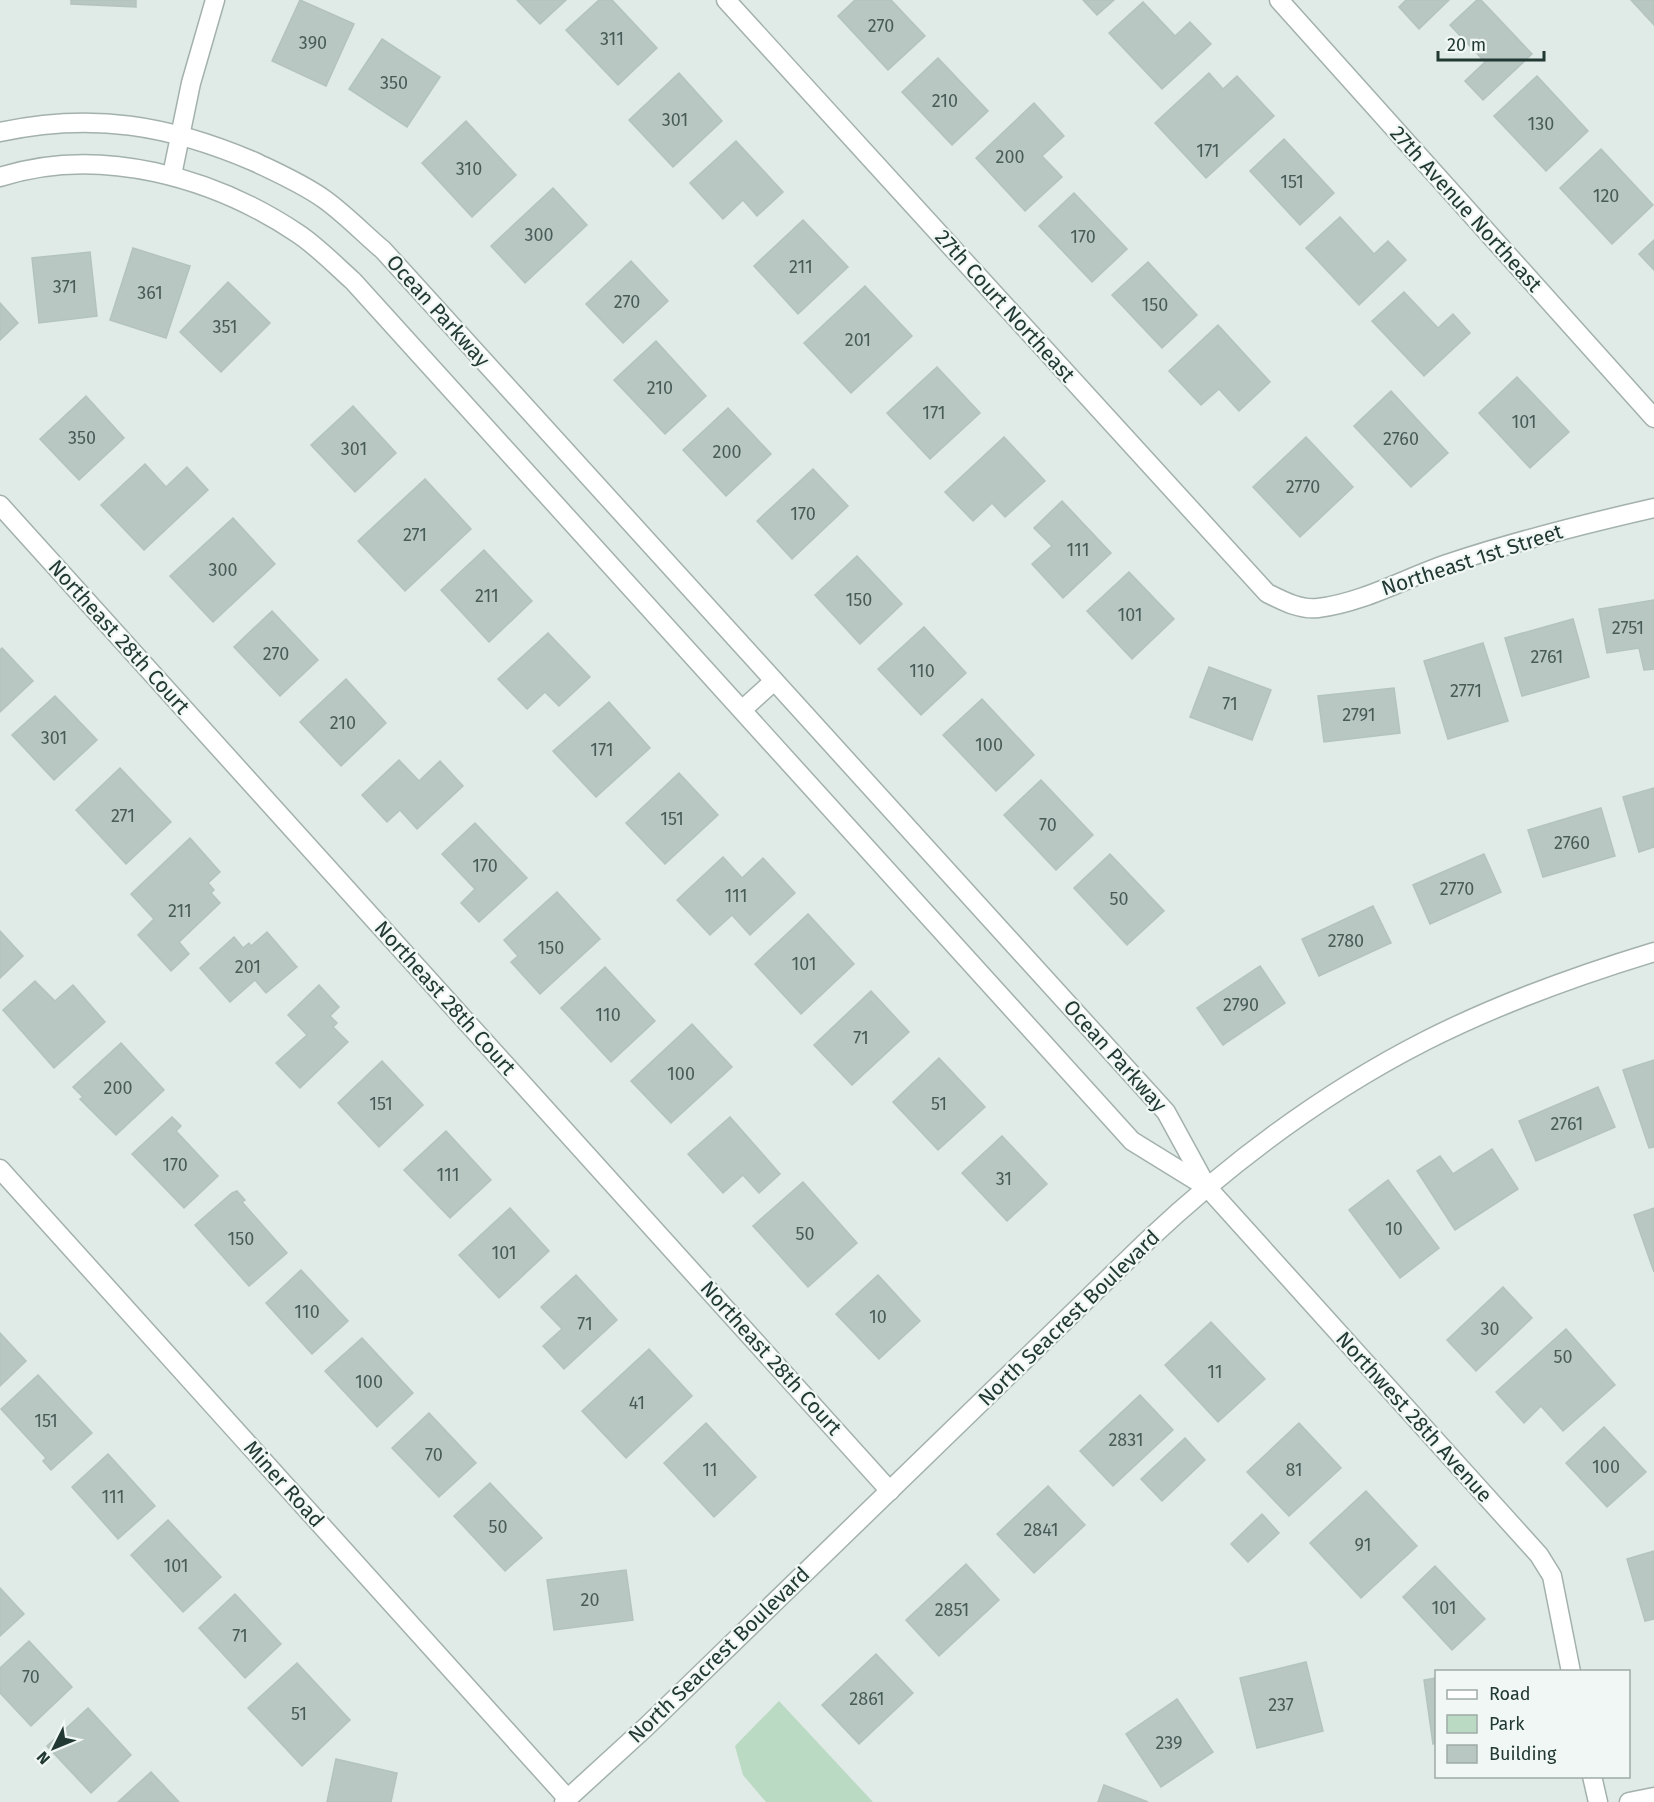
<svg xmlns="http://www.w3.org/2000/svg" width="1654" height="1802" font-family="'Fira Sans',sans-serif">
<style>
.green{fill:#badac3}
.building{fill:#b9c7c2;stroke:#b3c3bd;stroke-width:1.5}
.lines{fill:none;stroke-linecap:round;stroke-linejoin:round}
.minor-casing{stroke:#a3b1ad;stroke-width:21}
.minor{stroke:#fff;stroke-width:18}
.labels{text-anchor:middle;stroke-width:4.5;stroke-linejoin:round;paint-order:stroke}
.number-label{font-size:18px;fill:#485c57}
.street-label{font-size:21px;fill:#223933;stroke:#f0f7f4}
</style>
<rect width="100%" height="100%" fill="#e0eae6"/>
<polygon class="green" points="779,1701 873,1802 766,1802 743,1775 735,1746"/>
<g class="building">
<polygon points="71,0 136,0 136,7 71,4"/>
<polygon points="300,0 354,24 326,86 272,61"/>
<polygon points="517,0 566,0 540,24"/>
<polygon points="599,0 612,0 657,48 618,85 566,30"/>
<polygon points="855,0 891,0 925,36 888,70 838,16"/>
<polygon points="1083,0 1114,0 1097,15"/>
<polygon points="1406,0 1449,0 1419,29 1399,7"/>
<polygon points="1477,0 1481,0 1532,54 1483,100 1465,81 1485,62 1450,25"/>
<polygon points="1631,0 1654,0 1654,25"/>
<polygon points="1143,2 1175,36 1190,22 1211,44 1162,89 1109,33"/>
<polygon points="382,39 440,77 407,127 349,89"/>
<polygon points="938,58 988,111 952,145 902,92"/>
<polygon points="679,73 722,121 673,167 629,120"/>
<polygon points="1209,73 1223,89 1237,76 1274,116 1206,178 1155,123"/>
<polygon points="1537,76 1588,131 1546,171 1494,116"/>
<polygon points="1034,103 1064,136 1042,156 1062,177 1025,211 976,158"/>
<polygon points="466,121 516,175 472,217 422,163"/>
<polygon points="1284,139 1334,193 1300,225 1250,171"/>
<polygon points="736,141 783,192 757,216 743,200 723,219 690,183"/>
<polygon points="1601,149 1653,205 1612,244 1560,188"/>
<polygon points="553,188 587,225 525,283 491,246"/>
<polygon points="1074,193 1127,249 1092,282 1039,226"/>
<polygon points="1340,217 1374,254 1388,241 1406,260 1359,305 1306,248"/>
<polygon points="803,220 848,267 798,314 754,266"/>
<polygon points="1654,240 1654,270 1639,254"/>
<polygon points="133,248 190,266 166,338 110,320"/>
<polygon points="90,252 97,316 39,323 32,258"/>
<polygon points="631,261 668,301 623,343 586,304"/>
<polygon points="1148,262 1197,315 1162,348 1112,295"/>
<polygon points="228,282 270,323 221,372 180,332"/>
<polygon points="865,286 912,336 851,393 804,343"/>
<polygon points="1404,292 1438,328 1453,314 1470,333 1424,376 1372,321"/>
<polygon points="0,303 18,323 0,340"/>
<polygon points="1218,325 1270,382 1239,411 1219,389 1201,405 1169,371"/>
<polygon points="656,341 706,396 665,434 614,380"/>
<polygon points="937,367 980,413 930,459 887,413"/>
<polygon points="1517,377 1569,432 1530,468 1479,413"/>
<polygon points="1391,391 1448,453 1411,487 1354,426"/>
<polygon points="86,396 124,438 79,480 40,439"/>
<polygon points="353,406 396,453 355,492 311,445"/>
<polygon points="728,408 771,454 726,496 683,450"/>
<polygon points="1004,437 1045,481 1005,517 992,503 973,521 945,492"/>
<polygon points="1306,437 1353,487 1300,537 1253,487"/>
<polygon points="145,464 166,487 187,467 208,490 144,550 101,505"/>
<polygon points="813,469 848,506 792,559 757,521"/>
<polygon points="425,479 471,529 405,591 358,541"/>
<polygon points="1062,501 1111,553 1063,598 1032,564 1052,546 1034,528"/>
<polygon points="233,518 275,564 213,622 170,576"/>
<polygon points="484,550 532,601 489,642 441,590"/>
<polygon points="857,556 902,604 860,644 815,595"/>
<polygon points="1129,572 1174,619 1132,659 1087,611"/>
<polygon points="1654,600 1654,669 1644,670 1639,648 1607,653 1599,609"/>
<polygon points="272,611 318,660 280,696 234,647"/>
<polygon points="1573,619 1589,677 1522,696 1505,638"/>
<polygon points="924,627 966,673 921,715 878,669"/>
<polygon points="548,633 590,677 559,706 545,692 527,709 498,679"/>
<polygon points="1483,643 1508,721 1448,739 1424,661"/>
<polygon points="2,648 33,681 0,712 0,650"/>
<polygon points="1209,667 1271,690 1252,740 1190,717"/>
<polygon points="346,679 386,723 341,766 300,722"/>
<polygon points="1394,688 1400,733 1324,742 1318,696"/>
<polygon points="55,696 97,740 54,780 12,735"/>
<polygon points="982,699 1034,755 996,791 943,735"/>
<polygon points="609,702 650,748 596,797 553,751"/>
<polygon points="399,760 419,781 440,761 463,786 417,829 400,810 387,822 362,795"/>
<polygon points="120,768 171,822 126,864 76,810"/>
<polygon points="679,773 718,815 665,864 626,823"/>
<polygon points="1041,780 1093,835 1056,870 1004,815"/>
<polygon points="1654,788 1654,847 1639,852 1623,797"/>
<polygon points="1601,808 1615,856 1543,877 1528,830"/>
<polygon points="475,823 527,878 479,922 461,903 475,889 442,854"/>
<polygon points="190,838 220,872 208,883 214,890 211,893 220,903 179,942 189,954 171,971 138,935 154,919 131,894"/>
<polygon points="1110,854 1164,911 1127,945 1074,888"/>
<polygon points="1484,854 1501,892 1430,924 1413,885"/>
<polygon points="723,857 742,878 763,858 795,893 750,935 732,915 710,935 677,900"/>
<polygon points="557,892 600,939 540,994 511,962 518,956 504,940"/>
<polygon points="1373,906 1391,943 1319,976 1302,939"/>
<polygon points="808,914 854,964 801,1014 755,964"/>
<polygon points="0,931 23,956 0,978"/>
<polygon points="267,932 297,967 266,993 255,980 230,1002 200,968 234,937 243,948 249,943 251,946"/>
<polygon points="1260,966 1285,1003 1223,1045 1197,1008"/>
<polygon points="605,967 655,1021 611,1062 561,1008"/>
<polygon points="35,981 55,1001 73,985 105,1022 54,1068 3,1010"/>
<polygon points="319,985 339,1007 330,1016 337,1023 333,1027 348,1042 300,1088 276,1063 307,1035 288,1015"/>
<polygon points="871,991 909,1032 852,1085 814,1045"/>
<polygon points="692,1024 732,1067 671,1123 631,1081"/>
<polygon points="121,1043 164,1090 116,1135 80,1099 83,1097 73,1087"/>
<polygon points="939,1058 985,1107 938,1150 893,1102"/>
<polygon points="1654,1060 1654,1147 1649,1148 1623,1070"/>
<polygon points="382,1061 423,1105 379,1147 338,1103"/>
<polygon points="1598,1087 1615,1127 1536,1161 1519,1121"/>
<polygon points="172,1117 181,1126 176,1131 218,1176 184,1208 132,1154"/>
<polygon points="730,1117 780,1174 759,1193 743,1175 723,1193 688,1154"/>
<polygon points="446,1131 491,1180 450,1218 404,1170"/>
<polygon points="1002,1136 1047,1184 1007,1221 962,1173"/>
<polygon points="1492,1149 1518,1189 1455,1230 1417,1171 1440,1156 1453,1174"/>
<polygon points="1388,1180 1439,1248 1400,1278 1349,1210"/>
<polygon points="803,1182 857,1243 808,1287 753,1226"/>
<polygon points="237,1191 245,1200 242,1202 287,1253 249,1286 195,1225 232,1193"/>
<polygon points="510,1208 549,1251 499,1298 459,1255"/>
<polygon points="1654,1208 1654,1272 1634,1215"/>
<polygon points="301,1270 348,1321 312,1354 266,1303"/>
<polygon points="576,1275 617,1320 564,1369 543,1346 562,1329 541,1307"/>
<polygon points="878,1275 920,1321 879,1359 836,1314"/>
<polygon points="1503,1287 1532,1318 1476,1371 1447,1340"/>
<polygon points="1211,1322 1265,1379 1218,1422 1165,1365"/>
<polygon points="1566,1329 1615,1385 1563,1431 1541,1406 1524,1423 1496,1392"/>
<polygon points="0,1333 26,1361 0,1386"/>
<polygon points="362,1338 413,1393 377,1427 325,1371"/>
<polygon points="649,1349 692,1396 626,1458 582,1411"/>
<polygon points="38,1375 92,1433 51,1470 43,1461 46,1458 1,1409"/>
<polygon points="1140,1395 1173,1430 1113,1486 1080,1451"/>
<polygon points="429,1413 476,1463 439,1497 392,1448"/>
<polygon points="706,1423 756,1477 714,1517 664,1463"/>
<polygon points="1299,1423 1341,1468 1289,1516 1247,1472"/>
<polygon points="1604,1427 1646,1472 1607,1507 1566,1463"/>
<polygon points="1185,1438 1205,1460 1162,1501 1141,1479"/>
<polygon points="108,1454 155,1506 118,1539 72,1487"/>
<polygon points="490,1483 542,1538 505,1571 454,1516"/>
<polygon points="1048,1486 1085,1525 1034,1573 997,1534"/>
<polygon points="1366,1491 1417,1546 1361,1598 1310,1543"/>
<polygon points="1262,1514 1279,1533 1248,1562 1231,1544"/>
<polygon points="168,1520 221,1577 183,1612 131,1555"/>
<polygon points="1654,1551 1654,1619 1645,1621 1627,1559"/>
<polygon points="966,1564 999,1600 939,1656 906,1620"/>
<polygon points="1435,1566 1485,1619 1452,1650 1403,1597"/>
<polygon points="626,1570 633,1620 554,1630 547,1580"/>
<polygon points="0,1588 24,1614 0,1636"/>
<polygon points="235,1594 281,1644 245,1678 199,1628"/>
<polygon points="29,1641 72,1687 31,1726 0,1693 0,1668"/>
<polygon points="876,1654 913,1693 859,1744 822,1705"/>
<polygon points="1306,1662 1323,1731 1257,1748 1240,1678"/>
<polygon points="297,1663 350,1720 302,1766 248,1708"/>
<polygon points="1436,1678 1436,1743 1433,1744 1424,1680"/>
<polygon points="1177,1699 1213,1752 1161,1787 1126,1734"/>
<polygon points="88,1708 131,1755 91,1793 47,1746"/>
<polygon points="336,1759 397,1773 391,1802 327,1802"/>
<polygon points="151,1772 179,1802 118,1802"/>
<polygon points="1104,1785 1148,1802 1098,1802"/>
</g>
<g class="lines">
<g class="minor-casing">
<g id="minor">
<path d="M726,0L1267,593C1283,601 1300,610 1318,608C1362,603 1406,578 1447,564C1515,541 1584,524 1654,508"/>
<polyline points="1279,0 1654,418"/>
<path d="M0,132C92,112 169,125 255,162C278,173 303,184 324,199C345,214 364,234 383,250L1166,1112L1207,1187L1539,1555L1552,1576L1571,1672"/>
<polyline points="172,175 191,83 215,0"/>
<path d="M0,177C99,145 213,177 297,233C317,246 335,265 353,281L1132,1141L1205,1186"/>
<polyline points="0,505 890,1491"/>
<polyline points="742,710 774,681"/>
<polyline points="0,1169 568,1799"/>
<polyline points="1592,1776 1598,1802"/>
<path d="M564,1802L646,1727L1147,1241C1230,1163 1323,1093 1425,1041C1498,1004 1575,976 1654,952"/>
<polyline points="1629,1802 1654,1797"/>
</g>
</g>
<use href="#minor" class="minor"/>
</g>
<g class="labels">
<g class="number-label">
<text x="881" y="32">270</text>
<text x="612" y="45">311</text>
<text x="313" y="49">390</text>
<text x="394" y="89">350</text>
<text x="945" y="107">210</text>
<text x="675" y="126">301</text>
<text x="1541" y="130">130</text>
<text x="1208" y="157">171</text>
<text x="1010" y="163">200</text>
<text x="469" y="175">310</text>
<text x="1292" y="188">151</text>
<text x="1606" y="202">120</text>
<text x="539" y="241">300</text>
<text x="1083" y="243">170</text>
<text x="801" y="273">211</text>
<text x="65" y="293">371</text>
<text x="150" y="299">361</text>
<text x="627" y="308">270</text>
<text x="1155" y="311">150</text>
<text x="225" y="333">351</text>
<text x="858" y="346">201</text>
<text x="660" y="394">210</text>
<text x="934" y="419">171</text>
<text x="1524" y="428">101</text>
<text x="82" y="444">350</text>
<text x="1401" y="445">2760</text>
<text x="354" y="455">301</text>
<text x="727" y="458">200</text>
<text x="1303" y="493">2770</text>
<text x="803" y="520">170</text>
<text x="415" y="541">271</text>
<text x="1078" y="556">111</text>
<text x="223" y="576">300</text>
<text x="487" y="602">211</text>
<text x="859" y="606">150</text>
<text x="1130" y="621">101</text>
<text x="1628" y="634">2751</text>
<text x="276" y="660">270</text>
<text x="1547" y="663">2761</text>
<text x="922" y="677">110</text>
<text x="1466" y="697">2771</text>
<text x="1230" y="710">71</text>
<text x="1359" y="721">2791</text>
<text x="343" y="729">210</text>
<text x="54" y="744">301</text>
<text x="989" y="751">100</text>
<text x="602" y="756">171</text>
<text x="123" y="822">271</text>
<text x="672" y="825">151</text>
<text x="1048" y="831">70</text>
<text x="1572" y="849">2760</text>
<text x="485" y="872">170</text>
<text x="1457" y="895">2770</text>
<text x="736" y="902">111</text>
<text x="1119" y="905">50</text>
<text x="180" y="917">211</text>
<text x="1346" y="947">2780</text>
<text x="551" y="954">150</text>
<text x="804" y="970">101</text>
<text x="248" y="973">201</text>
<text x="1241" y="1011">2790</text>
<text x="608" y="1021">110</text>
<text x="861" y="1044">71</text>
<text x="681" y="1080">100</text>
<text x="118" y="1094">200</text>
<text x="381" y="1110">151</text>
<text x="939" y="1110">51</text>
<text x="1567" y="1130">2761</text>
<text x="175" y="1171">170</text>
<text x="448" y="1181">111</text>
<text x="1004" y="1185">31</text>
<text x="1394" y="1235">10</text>
<text x="805" y="1240">50</text>
<text x="241" y="1245">150</text>
<text x="504" y="1259">101</text>
<text x="307" y="1318">110</text>
<text x="878" y="1323">10</text>
<text x="585" y="1330">71</text>
<text x="1490" y="1335">30</text>
<text x="1563" y="1363">50</text>
<text x="1215" y="1378">11</text>
<text x="369" y="1388">100</text>
<text x="637" y="1409">41</text>
<text x="46" y="1427">151</text>
<text x="1126" y="1446">2831</text>
<text x="434" y="1461">70</text>
<text x="1606" y="1473">100</text>
<text x="710" y="1476">11</text>
<text x="1294" y="1476">81</text>
<text x="113" y="1503">111</text>
<text x="498" y="1533">50</text>
<text x="1041" y="1536">2841</text>
<text x="1363" y="1551">91</text>
<text x="176" y="1572">101</text>
<text x="590" y="1606">20</text>
<text x="1444" y="1614">101</text>
<text x="952" y="1616">2851</text>
<text x="240" y="1642">71</text>
<text x="31" y="1683">70</text>
<text x="867" y="1705">2861</text>
<text x="1281" y="1711">237</text>
<text x="299" y="1720">51</text>
<text x="1169" y="1749">239</text>
</g>
<g class="street-label">
<text transform="translate(1466 209) rotate(48)" y="7">27th Avenue Northeast</text>
<text transform="translate(1005 306) rotate(48)" y="7">27th Court Northeast</text>
<text transform="translate(438 311) rotate(48)" y="7">Ocean Parkway</text>
<text transform="translate(1472 560) rotate(-18)" y="7">Northeast 1st Street</text>
<text transform="translate(119 637) rotate(48)" y="7">Northeast 28th Court</text>
<text transform="translate(445 998) rotate(48)" y="7">Northeast 28th Court</text>
<text transform="translate(1115 1056) rotate(48)" y="7">Ocean Parkway</text>
<text transform="translate(1069 1318) rotate(-44)" y="7">North Seacrest Boulevard</text>
<text transform="translate(771 1358) rotate(48)" y="7">Northeast 28th Court</text>
<text transform="translate(1414 1417) rotate(48)" y="7">Northwest 28th Avenue</text>
<text transform="translate(284 1484) rotate(48)" y="7">Miner Road</text>
<text transform="translate(719 1655) rotate(-44)" y="7">North Seacrest Boulevard</text>
</g>
</g>
<rect x="1435" y="1670" width="195" height="108" fill="#f0f7f4" stroke="#9eaba7" stroke-width="1.5"/>
<rect x="1447" y="1690" width="30" height="9" fill="#ffffff" stroke="#9eaba7" stroke-width="1.5"/>
<text x="1489" y="1700" font-size="18" fill="#223933">Road</text>
<rect x="1447" y="1715" width="30" height="18" fill="#badac3" stroke="#9eaba7" stroke-width="1.5"/>
<text x="1489" y="1730" font-size="18" fill="#223933">Park</text>
<rect x="1447" y="1745" width="30" height="18" fill="#b9c7c2" stroke="#9eaba7" stroke-width="1.5"/>
<text x="1489" y="1760" font-size="18" fill="#223933">Building</text>
<g transform="translate(54 1748) rotate(227)" stroke="#f0f7f4" stroke-width="4.5" paint-order="stroke">
<path d="M0-4.5L10 22L0 15L-10 22Z" fill="#223933"/>
<text y="-9" font-size="16" font-weight="bold" text-anchor="middle" fill="#223933">N</text>
</g>
<path d="M1438 51v9h106v-9" fill="none" stroke="#223933" stroke-width="3"/>
<text x="1447" y="51" font-size="18" fill="#223933" stroke="#f0f7f4" stroke-width="4.5" paint-order="stroke">20 m</text>
</svg>
